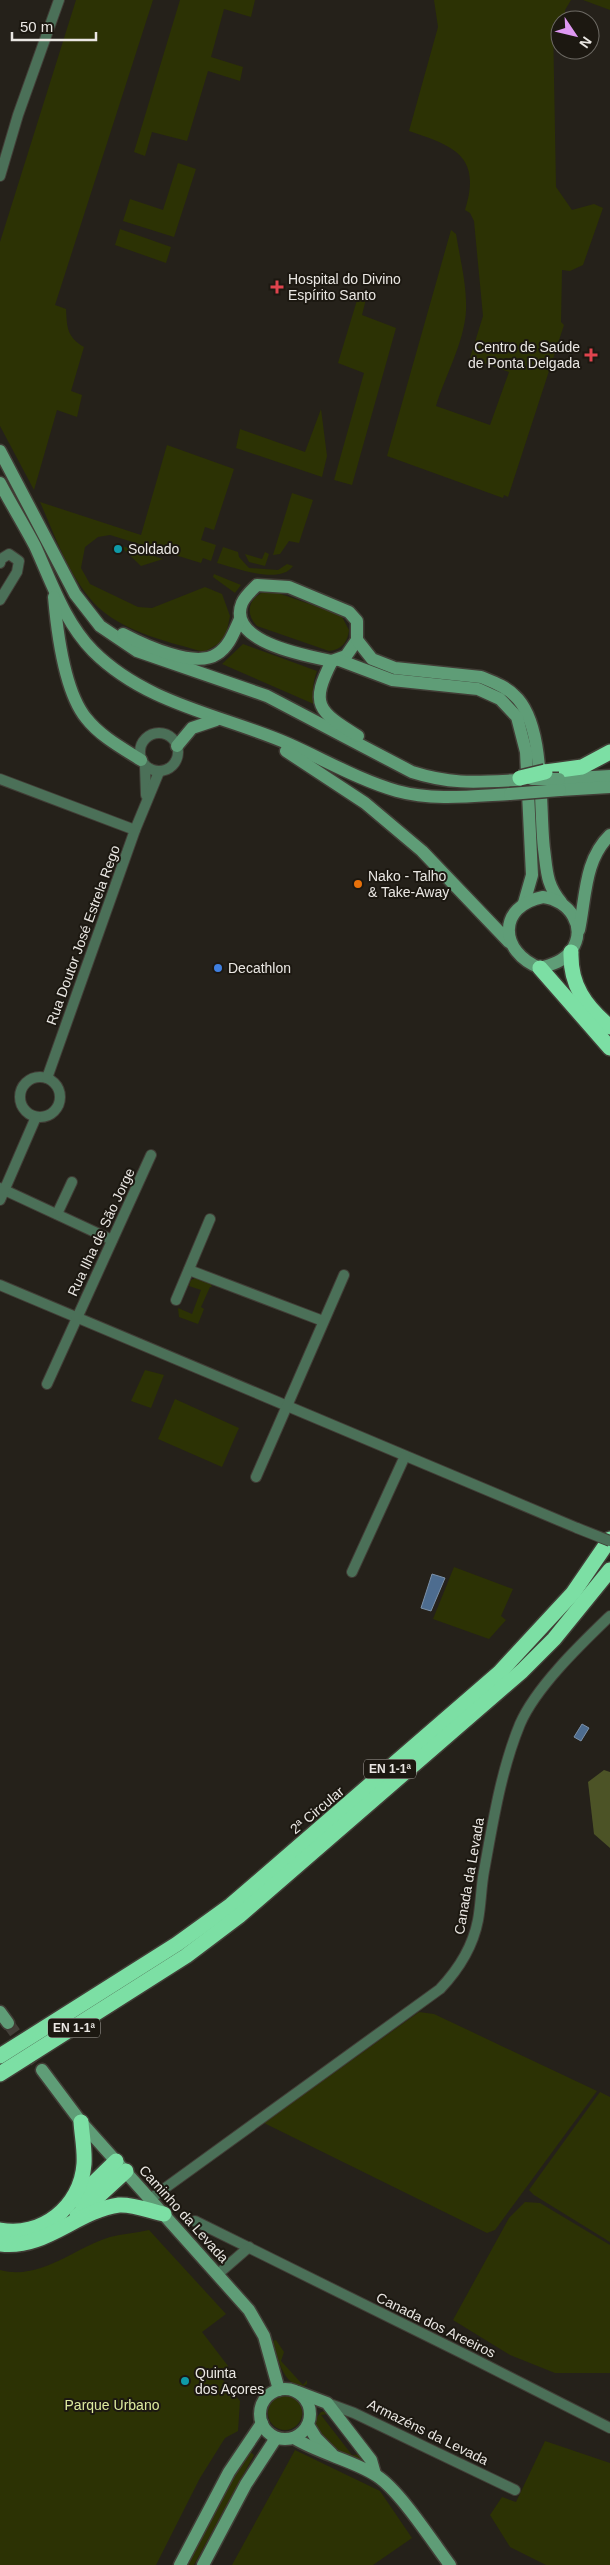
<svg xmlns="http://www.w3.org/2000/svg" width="610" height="2565" font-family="Arial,sans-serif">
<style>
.green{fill:#2c3204}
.forest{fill:#4c5326}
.water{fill:#4d6c8f;stroke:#7c91a8}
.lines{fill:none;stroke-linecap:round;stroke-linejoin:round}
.secondary-tunnel{stroke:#433f38;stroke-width:12;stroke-dasharray:12 6;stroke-linecap:butt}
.street-casing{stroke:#413d36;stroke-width:12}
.secondary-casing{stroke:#413d36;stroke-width:15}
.highway-casing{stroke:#413d36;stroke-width:18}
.street{stroke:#4b7058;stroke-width:10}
.secondary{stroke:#5f9d77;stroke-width:12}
.highway{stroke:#7cdfa4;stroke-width:15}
.street-bridge-casing{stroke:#413d36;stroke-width:12;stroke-linecap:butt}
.secondary-bridge-casing{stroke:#413d36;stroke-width:15;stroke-linecap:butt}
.highway-bridge-casing{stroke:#413d36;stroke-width:18;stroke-linecap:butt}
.street-bridge{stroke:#4b7058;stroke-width:10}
.secondary-bridge{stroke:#5f9d77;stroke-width:12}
.highway-bridge{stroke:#7cdfa4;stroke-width:15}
.health-dot{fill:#e0444e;stroke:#1c1811;stroke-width:2}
.culture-dot{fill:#0f9aa8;stroke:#1c1811;stroke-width:2}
.food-dot{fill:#e8710a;stroke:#1c1811;stroke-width:2}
.shop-dot{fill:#3f7fe0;stroke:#1c1811;stroke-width:2}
.labels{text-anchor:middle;stroke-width:4;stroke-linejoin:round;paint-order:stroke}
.shield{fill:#1c1811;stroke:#aca9a4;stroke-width:1}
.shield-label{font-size:12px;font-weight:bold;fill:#eae7e3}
.poi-label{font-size:14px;fill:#eae7e3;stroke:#1c1811;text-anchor:start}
.street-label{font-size:14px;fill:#eae7e3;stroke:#1c1811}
.park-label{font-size:14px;fill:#ddea9f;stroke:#1c1811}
</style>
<rect width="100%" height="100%" fill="#25211a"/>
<g class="green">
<path d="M76,0H153L55,305L66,309C67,328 67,337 84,347L71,391L82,395L77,417L57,410L34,490L0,426V242Z"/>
<polygon points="180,0 255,0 251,17 224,9 211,57 243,67 240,81 208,71 187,141 152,132 145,156 134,152"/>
<path d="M434,0H571L565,10V19L553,23L556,187L572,210L594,204L603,208L583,265L570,271L562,270L561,322L564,325L508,497L504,495L503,498L387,456L451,230L456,234C460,259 467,285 466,311C464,343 445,376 436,406L490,425L509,372L470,358L483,316L474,221L470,213L465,210C482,156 454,146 409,131L438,27Z"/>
<polygon points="583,0 610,0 610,10"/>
<polygon points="178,163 196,169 174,237 123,221 130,199 163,210"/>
<polygon points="120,229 171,247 166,263 115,245"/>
<polygon points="358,297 366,299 362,315 396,328 352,485 334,480 364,373 338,363"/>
<polygon points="321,409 327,456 322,477 236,448 240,429 305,452"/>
<path d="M167,445L234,469L214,530L205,527L201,540L216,545L211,561L203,558L201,563L110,535L98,537L85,547L81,568L90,584L138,607L152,608L205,587L222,594L230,616L225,640L204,652C169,642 127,633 99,608C70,580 56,538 40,502L141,535Z"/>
<polygon points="292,493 313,500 299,543 289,541 280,554 273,555"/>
<polygon points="119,545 163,559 141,566"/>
<path d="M223,547L238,552L239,557L249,568L278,570L287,564L293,566C280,585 236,568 217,563Z"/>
<polygon points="265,552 269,554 265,566 249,562 245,554 262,559"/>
<polygon points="214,574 241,585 235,593 213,577"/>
<path d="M264,592H275L341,615L349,630C348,642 341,650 329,651L257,626C245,614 248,598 264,592Z"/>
<path d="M243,644L317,671C313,682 311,693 316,705L222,664Z"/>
<polygon points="198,1277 210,1281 212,1287 210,1287 201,1307 204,1309 198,1324 179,1317 178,1308 192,1314 201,1290 189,1286 191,1280"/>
<polygon points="145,1370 164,1375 151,1408 131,1401"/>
<polygon points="175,1399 239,1428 222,1467 158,1439"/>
<polygon points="454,1567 513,1589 501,1616 506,1620 489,1639 433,1619"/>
<polygon points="419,2012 434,2014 597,2091 495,2230 487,2233 264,2123"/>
<polygon points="600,2092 610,2097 610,2242 534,2195 529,2190"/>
<polygon points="525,2202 540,2203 610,2245 610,2373 555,2373 510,2355 453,2320 509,2218"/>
<path d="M149,2230L226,2314L202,2332L228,2366L222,2379L240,2401L238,2431L225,2438L200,2478L156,2565H0V2270C40,2281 74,2248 110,2237C122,2234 136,2233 149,2230Z"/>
<path d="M276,2340L284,2352L281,2361L303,2385L307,2380V2384L304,2386C282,2386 278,2357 273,2341Z"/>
<circle cx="285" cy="2413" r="17"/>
<path d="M326,2411L329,2414L321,2415L352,2455L362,2454L368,2463C345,2456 319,2447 314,2421L321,2412Z"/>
<polygon points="545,2441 610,2463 610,2565 546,2565 510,2547 490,2515 502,2497 516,2502"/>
<polygon points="248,2450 254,2455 194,2565 185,2565"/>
<polygon points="295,2450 380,2491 412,2538 373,2565 232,2565"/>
</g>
<polygon class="forest" points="604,1770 610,1772 610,1848 594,1834 588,1782"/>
<g class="water">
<polygon points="432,1574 445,1578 431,1611 421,1608"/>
<polygon points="582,1724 589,1728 581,1741 574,1737"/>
</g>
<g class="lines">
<polyline class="secondary-tunnel" points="8,2023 42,2070"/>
<g class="street-casing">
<g id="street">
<polyline points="0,176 18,115 59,0"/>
<polyline points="0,563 1,559 9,554 19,561 17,572 0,600"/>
<circle cx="159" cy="752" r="19"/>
<polyline points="145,766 146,795"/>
<polyline points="0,779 135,830"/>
<circle cx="40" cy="1097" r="20"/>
<polyline points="47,1078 135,830 159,772"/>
<polyline points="0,1188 112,1240"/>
<polyline points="0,1200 36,1117"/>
<polyline points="57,1214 72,1182"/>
<polyline points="189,1270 323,1321"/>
<polyline points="0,1285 577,1528"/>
<polyline points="176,1300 210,1219"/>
<polyline points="47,1384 151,1155"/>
<polyline points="256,1477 344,1275"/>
<polyline points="352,1572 405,1456"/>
<path d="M150,2199L440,1989C458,1970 473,1946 478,1920C481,1904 481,1887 484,1871C493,1822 501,1770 520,1724C536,1687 581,1644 610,1616"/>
<polyline points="195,2221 472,2358 610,2428"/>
<polyline points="218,2274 249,2247"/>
<polyline points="327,2403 354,2413 515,2490"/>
</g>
</g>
<g class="secondary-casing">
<g id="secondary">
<path d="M0,451L75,594L100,626L137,651L267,696L412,772C453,785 478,782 520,780"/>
<path d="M0,483C11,504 24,525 35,546C52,583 64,621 93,651C147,705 223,715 289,744C325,760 359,780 397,791C433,801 473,796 510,794"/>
<path d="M257,585L289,587L349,612L357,621V640L346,656L332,661C307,656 226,642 242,603C245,596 252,590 257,585Z"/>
<path d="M54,597C57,631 64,691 86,718C100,736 122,748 141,760"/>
<path d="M123,634C144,645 195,669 217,654C229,647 234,632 240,619"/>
<path d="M357,640L372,659L395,668L481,677C493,682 505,686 514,695C546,723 539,807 544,849C547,871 546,884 561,902"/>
<polyline points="339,660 392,680 478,689 500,699 517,717 526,752 532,875 524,903"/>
<path d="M332,661C310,704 317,711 358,736"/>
<polyline points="177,746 192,728 216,720"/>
<polyline points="286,751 365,803 422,851 509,942"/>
<polyline points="559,779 610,776"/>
<polyline points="560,790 610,787"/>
<path d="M543,897C569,900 588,927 571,951C564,961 551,965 540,968C499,952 497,906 543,897Z"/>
<path d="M579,930C586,897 584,860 610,835"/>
<polyline points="0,2012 8,2023"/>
<polyline points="42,2070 81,2122 249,2310 264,2336 279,2390"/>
<circle cx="285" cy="2414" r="25"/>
<polyline points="298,2392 327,2403 371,2460 375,2474"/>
<polyline points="308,2425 316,2438 332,2454"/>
<path d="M294,2438C320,2454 355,2461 377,2476C400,2491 432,2541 450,2565"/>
<polyline points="180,2565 229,2472 262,2423"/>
<polyline points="203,2565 246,2484 276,2438"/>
</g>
</g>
<g class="highway-casing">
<g id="highway">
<polyline points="545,772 582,767 610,752"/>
<path d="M571,952C570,985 585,1006 610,1027"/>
<polyline points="540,968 610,1048"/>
<polyline points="0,2056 177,1944 231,1905 499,1673 573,1593 610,1539"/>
<polyline points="0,2074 186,1956 239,1916 522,1671 554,1639 610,1570"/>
<polyline points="76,2200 116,2161"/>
<polyline points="77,2216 126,2171"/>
<path d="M0,2230C41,2238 81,2207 84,2164C85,2150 82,2136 81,2122"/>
<path d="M0,2244C45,2250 76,2211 119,2205C133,2204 150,2211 164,2214"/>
</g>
</g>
<use href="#street" class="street"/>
<use href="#secondary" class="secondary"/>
<use href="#highway" class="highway"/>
<g class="street-bridge-casing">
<polyline id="street-bridge" points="577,1528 610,1541"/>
</g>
<g class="secondary-bridge-casing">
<g id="secondary-bridge">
<polyline points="532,779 559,779"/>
<polyline points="510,794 560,790"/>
</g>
</g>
<g class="highway-bridge-casing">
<polyline id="highway-bridge" points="520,778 545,772"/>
</g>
<use href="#street-bridge" class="street-bridge"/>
<use href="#secondary-bridge" class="secondary-bridge"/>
<use href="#highway-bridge" class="highway-bridge"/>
</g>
<g class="health-dot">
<path d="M274.5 279.5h5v5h5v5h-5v5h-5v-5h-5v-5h5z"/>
<path d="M588.5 347.5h5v5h5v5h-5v5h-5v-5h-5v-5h5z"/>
</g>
<g class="culture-dot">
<circle cx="118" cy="549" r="5"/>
<circle cx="185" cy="2381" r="5"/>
</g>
<circle class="food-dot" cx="358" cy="884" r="5"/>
<circle class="shop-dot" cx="218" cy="968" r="5"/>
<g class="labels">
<g class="shield">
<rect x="364" y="1759.5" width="52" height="19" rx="4"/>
<rect x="48" y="2018.5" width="52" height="19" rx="4"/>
</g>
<g class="shield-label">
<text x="390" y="1773">EN 1-1ª</text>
<text x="74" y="2032">EN 1-1ª</text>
</g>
<g class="poi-label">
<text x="288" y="284">Hospital do Divino<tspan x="288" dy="16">Espírito Santo</tspan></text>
<text x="580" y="352" text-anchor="end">Centro de Saúde<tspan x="580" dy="16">de Ponta Delgada</tspan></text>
<text x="128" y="554">Soldado</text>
<text x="368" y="881">Nako - Talho<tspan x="368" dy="16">&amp; Take-Away</tspan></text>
<text x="228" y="973">Decathlon</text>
<text x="195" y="2378">Quinta<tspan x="195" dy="16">dos Açores</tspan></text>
</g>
<g class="street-label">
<text transform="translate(83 935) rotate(-70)" y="5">Rua Doutor José Estrela Rego</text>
<text transform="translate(101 1232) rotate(-65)" y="5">Rua Ilha de São Jorge</text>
<text transform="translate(317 1810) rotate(-40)" y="5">2ª Circular</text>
<text transform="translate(469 1876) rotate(-80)" y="5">Canada da Levada</text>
<text transform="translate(184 2214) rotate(48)" y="5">Caminho da Levada</text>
<text transform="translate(436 2325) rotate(26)" y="5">Canada dos Areeiros</text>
<text transform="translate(428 2432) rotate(26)" y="5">Armazéns da Levada</text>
</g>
<g class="park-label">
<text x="112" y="2410">Parque Urbano</text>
</g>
</g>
<g transform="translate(575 35) rotate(125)"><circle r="24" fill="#1c1811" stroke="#6e6b65"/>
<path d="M0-4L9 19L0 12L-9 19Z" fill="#de98f2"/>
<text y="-8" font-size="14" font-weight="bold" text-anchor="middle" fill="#eae7e3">N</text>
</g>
<path d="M12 32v8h84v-8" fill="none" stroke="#eae7e3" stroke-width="2.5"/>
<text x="20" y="32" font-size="15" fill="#eae7e3" stroke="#1c1811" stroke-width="4" paint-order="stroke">50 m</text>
</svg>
